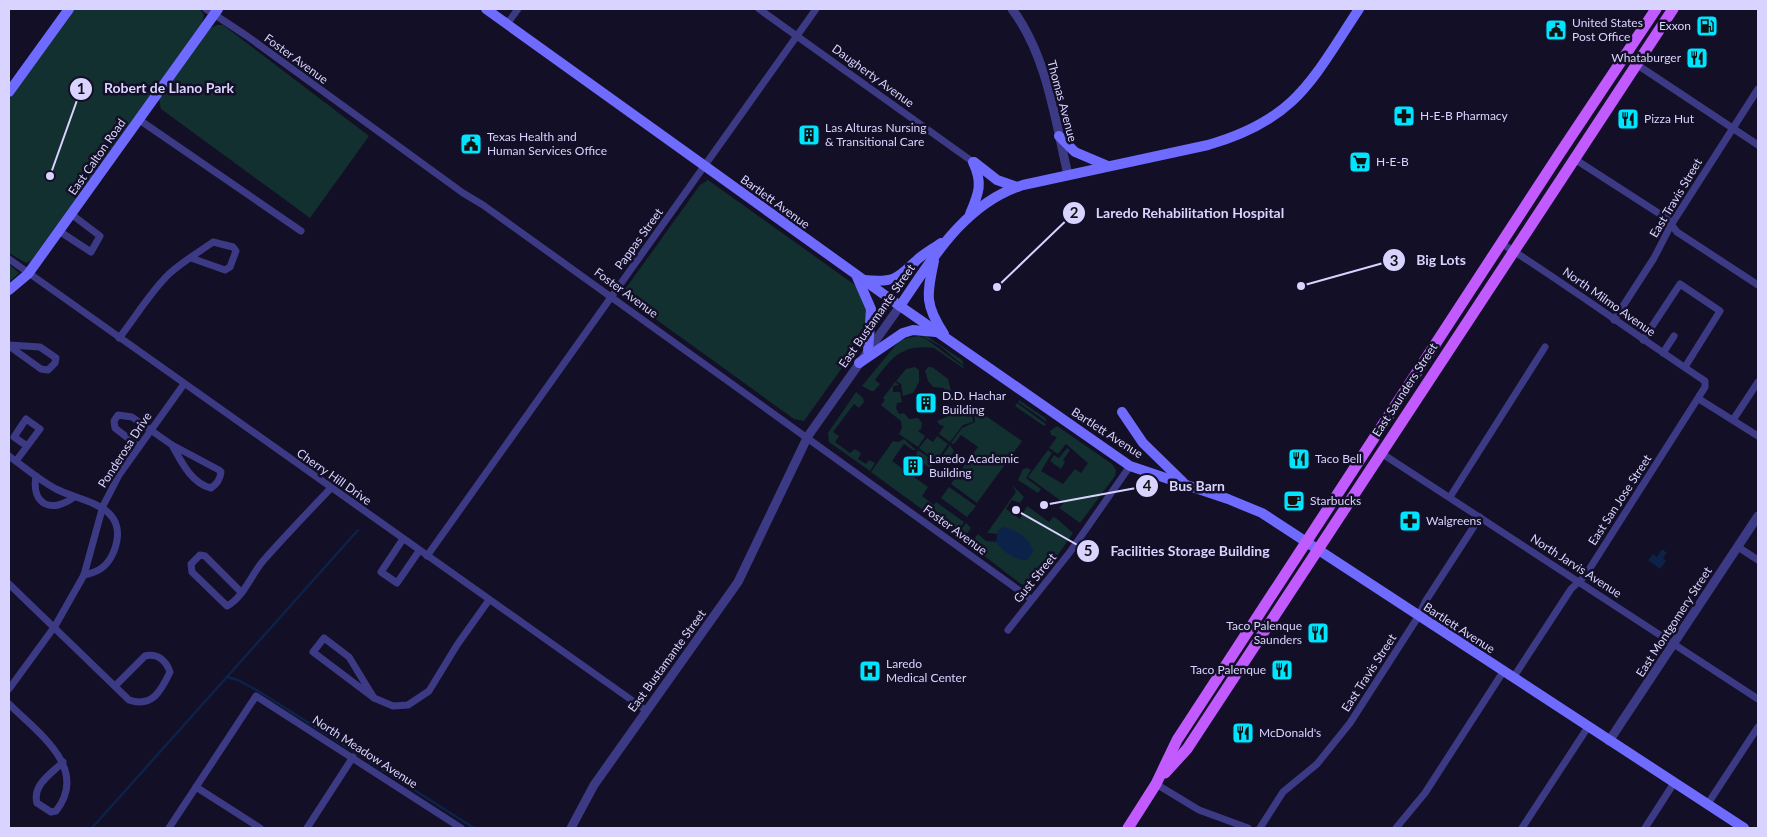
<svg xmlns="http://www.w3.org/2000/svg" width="1767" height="837" font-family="Lato,sans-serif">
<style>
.green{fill:#12302f}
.water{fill:#0c2248}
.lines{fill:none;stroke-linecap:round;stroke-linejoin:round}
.stream{stroke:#0c2248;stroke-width:2.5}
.minor{stroke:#3d3a85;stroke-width:7}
.tertiary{stroke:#3d3a85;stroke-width:9}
.secondary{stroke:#6f6bff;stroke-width:10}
.primary{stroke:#c25bff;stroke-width:11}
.labels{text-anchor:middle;stroke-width:5;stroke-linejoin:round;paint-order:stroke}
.poi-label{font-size:12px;fill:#d9d4ff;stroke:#130f26;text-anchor:start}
.street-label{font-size:12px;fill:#d9d4ff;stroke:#130f26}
.leader{fill:none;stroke:#d9d4ff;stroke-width:2}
.callout-dot{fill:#d9d4ff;stroke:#130f26;stroke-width:2}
.mark-label{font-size:15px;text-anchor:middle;font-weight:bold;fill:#111}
.callout-label{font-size:14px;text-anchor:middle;font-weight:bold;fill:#d9d4ff;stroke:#130f26;stroke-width:5;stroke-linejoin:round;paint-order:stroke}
</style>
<rect width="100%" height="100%" fill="#130f26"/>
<g class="green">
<polygon points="74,9 200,9 204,15 202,23 31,261 26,263 9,253 9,100"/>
<polygon points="217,25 223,25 369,136 310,218 161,109 159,99 210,28"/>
<polygon points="708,180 855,285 867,302 864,337 804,421 794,419 625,297 626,288 700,185"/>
<polygon points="9,264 19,273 9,282"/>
<polygon points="920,335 925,335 962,360 964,366 940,346"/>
<path d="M919,336L926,339L964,367L963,368L934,348C901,344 892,358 875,380L880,384L874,391H871L862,386L899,341L907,338Z"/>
<polygon points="915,367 919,370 919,382 913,393 903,396 901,384 896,381 906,369"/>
<polygon points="928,367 932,367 948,379 951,391 945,391 944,388 933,387 928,381 925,371"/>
<polygon points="895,382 899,385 893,386 893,392 900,392 902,402 897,403 896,408 899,414 904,413 909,419 918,418 922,423 921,429 918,431 925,436 918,447 899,434 902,428 901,421 881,405 885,400 883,398"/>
<polygon points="856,392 863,398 864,402 859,408 854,404 833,432 839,436 835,442 850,453 855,449 861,453 858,459 866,464 869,460 875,463 870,471 829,442 828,433"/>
<polygon points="1019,400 1045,418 1047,422 1018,402"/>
<polygon points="1017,403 1046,424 1044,426 1015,406"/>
<polygon points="971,407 973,422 963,425 950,442 939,434 944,426 940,425 937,421 949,416 953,409 964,408 965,411"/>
<polygon points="973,407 1022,441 977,503 951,484 978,447 961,435 954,444 951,443 962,428 975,422"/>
<polygon points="1057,426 1112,464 1116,470 1115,476 1080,523 1059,508 1064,503 1028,477 1048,450 1052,453 1041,471 1063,484 1075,469 1081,473 1088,463 1066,444 1058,454 1049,448 1057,437 1051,435 1050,431"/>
<polygon points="937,436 948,444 936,461 919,448 927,438 933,442"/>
<polygon points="904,439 916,450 913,450 904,444 892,461 928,487 922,496 934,505 936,502 964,522 956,534 871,472 893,441 898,442"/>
<polygon points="950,445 954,451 944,466 938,462"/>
<polygon points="1067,448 1070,450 1063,460 1065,462 1061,469 1050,461 1054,455 1059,458"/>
<polygon points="918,450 935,462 930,468 915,457"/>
<polygon points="1027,468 1031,470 1026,478 1041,489 1038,493 1018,480 1023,469"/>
<polygon points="1012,485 1024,497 1020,503 1012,500 1006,509 1020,519 1027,506 1049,522 1053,517 1056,518 1073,533 1051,565 1029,586 1021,584 971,546 972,542 978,534 986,541 999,542 999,534 987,533 1016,492"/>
<polygon points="949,487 976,506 967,517 941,498"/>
<polygon points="966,523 971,528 966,535 961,538 957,535"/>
</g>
<g class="water">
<path d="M1004,527C1015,530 1032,539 1033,552L1027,560C1015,560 1003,552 996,542L998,530Z"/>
<polygon points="1662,549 1667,553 1663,558 1666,561 1660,569 1648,560 1653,554 1657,557"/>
</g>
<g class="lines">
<g class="stream">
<polyline points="227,677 238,680 260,692 474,828"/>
<polyline points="92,828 358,530"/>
</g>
<g class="minor">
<polyline points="206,9 247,36 463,193 483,205 1031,599"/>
<polyline points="759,9 973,162"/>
<polyline points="507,24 518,9"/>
<polyline points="1636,64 1758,145"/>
<polyline points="138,119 301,231"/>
<polyline points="1573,158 1666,218 1677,232 1758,285"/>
<polyline points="59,231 91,252 100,236 71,214"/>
<path d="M1501,243C1570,287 1636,335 1705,381V387L1585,576L1571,589L1513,678"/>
<polyline points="9,259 647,711"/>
<polyline points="1614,320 1654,258 1671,225 1758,89"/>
<path d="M119,338C135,318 151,291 169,274C182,262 199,252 213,242L233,247L236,251L230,267L225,270L191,258"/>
<polyline points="1643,340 1680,284 1720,311 1685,367"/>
<polyline points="9,345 40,347 56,358 55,363 48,370 41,369 9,346"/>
<polyline points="1663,353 1674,336"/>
<polyline points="1699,399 1758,436"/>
<polyline points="1733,420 1758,382"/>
<path d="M138,446L115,428L114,421L118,415L132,417L172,445L219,470L221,472C220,480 217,484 211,488C191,483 181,461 172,445"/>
<polyline points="1381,453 1758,699"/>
<path d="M9,456C24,467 39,480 56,489C84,503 131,505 114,551C108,566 99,572 84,575"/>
<polyline points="16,461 40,429 26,419 14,437 27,446"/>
<path d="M36,476C31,505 52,514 74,497"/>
<polyline points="1450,497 1545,347"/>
<polyline points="403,539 381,572 397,583 419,551"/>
<polyline points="1738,547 1758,560"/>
<polyline points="427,556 816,9"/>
<path d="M9,584L129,700C152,708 161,691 170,672C166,660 157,653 145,656L115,686"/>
<path d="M241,592L205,556L200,555L191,564L192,572L227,606C243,598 251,575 263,561C285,536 308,512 331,488"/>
<polyline points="1008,630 1070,552 1130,466"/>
<polyline points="9,689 55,626 84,575 103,506 119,475 184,384"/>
<polyline points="374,698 349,657 324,638 313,652 374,698 393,706 408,705 429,691 457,645 489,600"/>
<path d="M9,704C37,732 90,768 56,811L51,812L37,803C32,785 51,774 63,762"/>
<polyline points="1156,784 1199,810 1248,828"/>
<polyline points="196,787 260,828"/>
<polyline points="1707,805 1758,727"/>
<polyline points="169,828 256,696 461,828"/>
<polyline points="307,828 353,757"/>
<polyline points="1260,828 1283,792 1317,764 1350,723 1418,617 1425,602 1480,517"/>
<polyline points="1396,828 1425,793 1503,672"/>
<polyline points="1522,828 1588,727"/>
<polyline points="1645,828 1674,783"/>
</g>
<g class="tertiary">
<path d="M1012,9C1047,56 1055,119 1068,175"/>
<polyline points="1609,741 1758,516"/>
<polyline points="571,828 594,785 738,582 808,436 900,306"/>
</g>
<g class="secondary">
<polyline points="486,9 900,306 1130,466 1228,499 1262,513 1744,828"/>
<polyline points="9,92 69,9"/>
<polyline points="1059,136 1075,152 1108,166"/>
<polyline points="974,162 997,180 1017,187"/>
<path d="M970,214C979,193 983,183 973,162"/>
<path d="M934,261C927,294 924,304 944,334"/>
<polyline points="857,277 871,309 868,351"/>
<path d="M864,280C895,283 897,279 918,259C925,253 934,248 941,243"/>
<polyline points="9,290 28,274 218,9"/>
<path d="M900,306C932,259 965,203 1023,185L1208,145C1296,120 1312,80 1359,9"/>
<polyline points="859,363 903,333 913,330 936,332"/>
<polyline points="1122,412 1143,443 1183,482"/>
</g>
<g class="primary">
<polyline points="1165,773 1187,749 1673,9"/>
<polyline points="1128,828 1156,784 1177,740 1560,153 1656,9"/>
</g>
</g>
<defs>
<g id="fuel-square" transform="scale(1.125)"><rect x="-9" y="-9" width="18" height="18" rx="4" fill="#00e5ff" stroke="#130f26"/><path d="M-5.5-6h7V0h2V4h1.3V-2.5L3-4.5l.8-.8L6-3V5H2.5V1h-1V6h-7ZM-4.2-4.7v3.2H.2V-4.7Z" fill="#111"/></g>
<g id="civic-square" transform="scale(1.125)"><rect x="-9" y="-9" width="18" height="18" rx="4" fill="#00e5ff" stroke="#130f26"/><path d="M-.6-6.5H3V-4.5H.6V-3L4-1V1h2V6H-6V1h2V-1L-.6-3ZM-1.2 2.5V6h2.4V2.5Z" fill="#111"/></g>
<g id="restaurant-square" transform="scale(1.125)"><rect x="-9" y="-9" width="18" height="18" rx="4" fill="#00e5ff" stroke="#130f26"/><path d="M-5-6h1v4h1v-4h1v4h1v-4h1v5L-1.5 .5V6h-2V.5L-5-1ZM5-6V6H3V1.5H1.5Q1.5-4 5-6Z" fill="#111"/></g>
<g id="pharmacy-square" transform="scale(1.125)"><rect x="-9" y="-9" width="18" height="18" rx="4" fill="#00e5ff" stroke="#130f26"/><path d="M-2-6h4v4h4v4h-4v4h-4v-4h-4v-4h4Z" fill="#111"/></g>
<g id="building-square" transform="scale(1.125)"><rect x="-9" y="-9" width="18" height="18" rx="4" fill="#00e5ff" stroke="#130f26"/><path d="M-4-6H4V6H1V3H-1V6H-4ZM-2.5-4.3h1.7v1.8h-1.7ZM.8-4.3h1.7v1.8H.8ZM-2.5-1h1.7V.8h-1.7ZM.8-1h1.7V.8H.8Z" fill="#111"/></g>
<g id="supermarket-square" transform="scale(1.125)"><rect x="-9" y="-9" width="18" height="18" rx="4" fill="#00e5ff" stroke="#130f26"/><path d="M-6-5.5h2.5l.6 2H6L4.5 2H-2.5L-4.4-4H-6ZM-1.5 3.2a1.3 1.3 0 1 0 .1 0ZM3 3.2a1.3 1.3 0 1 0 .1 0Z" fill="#111"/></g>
<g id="cafe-square" transform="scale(1.125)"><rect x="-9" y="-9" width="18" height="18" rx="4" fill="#00e5ff" stroke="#130f26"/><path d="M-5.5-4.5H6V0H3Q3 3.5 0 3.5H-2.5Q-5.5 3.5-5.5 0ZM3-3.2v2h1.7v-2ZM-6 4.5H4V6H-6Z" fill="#111"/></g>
<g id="hospital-square" transform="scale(1.125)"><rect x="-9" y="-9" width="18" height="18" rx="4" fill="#00e5ff" stroke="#130f26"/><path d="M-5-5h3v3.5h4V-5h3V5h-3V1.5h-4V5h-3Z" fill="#111"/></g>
</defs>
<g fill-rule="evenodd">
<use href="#fuel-square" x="1707" y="26"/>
<use href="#civic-square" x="1556" y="30"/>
<use href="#restaurant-square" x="1697" y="58"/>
<use href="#pharmacy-square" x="1404" y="116"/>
<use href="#restaurant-square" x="1628" y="119"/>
<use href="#building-square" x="809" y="135"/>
<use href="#civic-square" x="471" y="144"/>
<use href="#supermarket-square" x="1360" y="162"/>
<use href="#building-square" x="926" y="403"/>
<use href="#restaurant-square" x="1299" y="459"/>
<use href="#building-square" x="913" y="466"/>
<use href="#cafe-square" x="1294" y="501"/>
<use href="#pharmacy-square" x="1410" y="521"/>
<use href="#restaurant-square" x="1318" y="633"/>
<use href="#restaurant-square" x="1282" y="670"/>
<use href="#hospital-square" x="870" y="671"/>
<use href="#restaurant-square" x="1243" y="733"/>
</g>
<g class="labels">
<g class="poi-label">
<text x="1572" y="27">United States<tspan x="1572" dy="14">Post Office</tspan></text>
<text x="1691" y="30" text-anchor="end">Exxon</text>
<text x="1681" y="62" text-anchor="end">Whataburger</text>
<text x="1420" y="120">H-E-B Pharmacy</text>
<text x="1644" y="123">Pizza Hut</text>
<text x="825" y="132">Las Alturas Nursing<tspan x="825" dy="14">&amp; Transitional Care</tspan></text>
<text x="487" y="141">Texas Health and<tspan x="487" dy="14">Human Services Office</tspan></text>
<text x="1376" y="166">H-E-B</text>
<text x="942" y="400">D.D. Hachar<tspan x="942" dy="14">Building</tspan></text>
<text x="929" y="463">Laredo Academic<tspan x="929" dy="14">Building</tspan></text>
<text x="1315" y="463">Taco Bell</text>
<text x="1310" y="505">Starbucks</text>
<text x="1426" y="525">Walgreens</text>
<text x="1302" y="630" text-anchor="end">Taco Palenque<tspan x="1302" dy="14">Saunders</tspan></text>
<text x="886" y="668">Laredo<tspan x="886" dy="14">Medical Center</tspan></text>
<text x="1266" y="674" text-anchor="end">Taco Palenque</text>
<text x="1259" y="737">McDonald's</text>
</g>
<g class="street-label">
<text transform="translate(296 59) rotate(36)" y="4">Foster Avenue</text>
<text transform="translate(873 76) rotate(36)" y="4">Daugherty Avenue</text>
<text transform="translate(1062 101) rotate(75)" y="4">Thomas Avenue</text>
<text transform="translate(97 157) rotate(-55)" y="4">East Calton Road</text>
<text transform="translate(1676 198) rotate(-59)" y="4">East Travis Street</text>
<text transform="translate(775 202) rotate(36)" y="4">Bartlett Avenue</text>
<text transform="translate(639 239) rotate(-54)" y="4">Pappas Street</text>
<text transform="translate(626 293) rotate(36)" y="4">Foster Avenue</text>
<text transform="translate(1609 302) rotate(35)" y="4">North Milmo Avenue</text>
<text transform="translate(877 316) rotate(-55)" y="4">East Bustamante Street</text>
<text transform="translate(1405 390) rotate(-57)" y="4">East Saunders Street</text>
<text transform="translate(1107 433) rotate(33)" y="4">Bartlett Avenue</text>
<text transform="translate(125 450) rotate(-57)" y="4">Ponderosa Drive</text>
<text transform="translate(334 477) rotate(35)" y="4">Cherry Hill Drive</text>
<text transform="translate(1620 500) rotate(-57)" y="4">East San Jose Street</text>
<text transform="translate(955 530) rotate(36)" y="4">Foster Avenue</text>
<text transform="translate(1576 566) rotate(33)" y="4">North Jarvis Avenue</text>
<text transform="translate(1035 578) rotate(-51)" y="4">Gust Street</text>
<text transform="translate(1674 622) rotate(-57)" y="4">East Montgomery Street</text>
<text transform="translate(1459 628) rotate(33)" y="4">Bartlett Avenue</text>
<text transform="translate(667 661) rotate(-54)" y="4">East Bustamante Street</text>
<text transform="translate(1369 673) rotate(-57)" y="4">East Travis Street</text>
<text transform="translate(365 752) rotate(33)" y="4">North Meadow Avenue</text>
</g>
</g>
<path class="leader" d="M50 176L81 89M997 287L1074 213M1301 286L1394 260M1044 505L1147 486M1016 510L1088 551"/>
<g class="callout-dot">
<circle cx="50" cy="176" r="5"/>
<circle cx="997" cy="287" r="5"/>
<circle cx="1301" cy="286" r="5"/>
<circle cx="1044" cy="505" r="5"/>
<circle cx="1016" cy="510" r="5"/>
<circle cx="81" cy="89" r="12"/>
<circle cx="1074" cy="213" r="12"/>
<circle cx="1394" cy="260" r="12"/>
<circle cx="1147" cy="486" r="12"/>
<circle cx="1088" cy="551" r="12"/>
</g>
<g class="mark-label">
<text x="81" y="94">1</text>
<text x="1074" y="218">2</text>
<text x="1394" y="266">3</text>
<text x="1147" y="491">4</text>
<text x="1088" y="556">5</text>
</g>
<g class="callout-label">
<text x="169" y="93">Robert de Llano Park</text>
<text x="1190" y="218">Laredo Rehabilitation Hospital</text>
<text x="1441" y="265">Big Lots</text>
<text x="1197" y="491">Bus Barn</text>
<text x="1190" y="556">Facilities Storage Building</text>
</g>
<rect width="1767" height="837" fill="none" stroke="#d9d4ff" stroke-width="20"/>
</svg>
